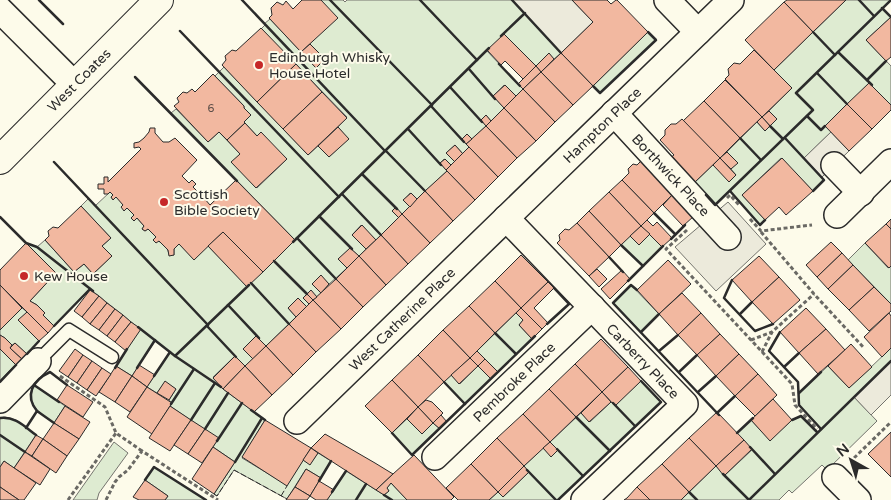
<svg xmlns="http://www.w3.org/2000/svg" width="891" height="500" font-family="'Varela Round',sans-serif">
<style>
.green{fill:#deebd1;stroke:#74746e}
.parking{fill:#eceadb;stroke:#74746e}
.building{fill:#f2b8a0;stroke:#2b2b2b}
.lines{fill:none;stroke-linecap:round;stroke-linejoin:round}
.service-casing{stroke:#2b2b2b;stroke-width:15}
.minor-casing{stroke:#2b2b2b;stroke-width:28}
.primary-casing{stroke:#2b2b2b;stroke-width:30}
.path{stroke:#6a6964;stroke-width:3;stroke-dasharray:4 2.5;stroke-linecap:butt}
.service{stroke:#fdfbea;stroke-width:12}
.minor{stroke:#fdfbea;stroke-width:25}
.primary{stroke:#fdfbea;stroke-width:28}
.fence{stroke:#2b2b2b;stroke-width:1;stroke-dasharray:6 2.5;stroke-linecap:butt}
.wall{stroke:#2b2b2b;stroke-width:2.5}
.poi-dot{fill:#c62828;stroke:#fdfbea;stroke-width:2}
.labels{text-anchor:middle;stroke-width:4;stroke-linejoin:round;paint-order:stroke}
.number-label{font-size:11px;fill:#5d4e48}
.poi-label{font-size:14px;fill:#2b2b2b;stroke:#fdfbea;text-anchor:start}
.street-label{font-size:14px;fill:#2b2b2b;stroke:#fdfbea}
</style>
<rect width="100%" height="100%" fill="#fdfbea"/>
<g class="green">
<path d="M321,0H343L345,2L347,0H512L561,53L554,59L549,54L536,66L504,34L487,51L523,89L516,96L504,85L493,96L504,108L491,121L486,115L481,120L486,126L472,139L467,134L462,139L469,147L463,154L455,145L446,153L455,162L451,165L444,159L440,163L447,171L417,199L410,193L404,200L410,207L402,214L396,208L392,211L399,218L376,240L361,225L352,235L366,249L359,256L350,248L339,259L347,268L329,284L321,276L313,283L321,293L317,297L310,291L303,298L309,304L307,307L298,298L288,308L296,317L266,346L256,336L243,349L253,359L245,366L235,356L213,377L223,389L265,420L242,458L287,485L303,460L310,464L318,453L331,461L321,478L306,469L287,499L234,470L217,496L214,494L235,462L213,447L218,439L170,406L172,403L169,400L176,389L165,382L157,393L147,387L170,352L155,341L132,376L116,366L140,329L90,289L54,326L43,315L45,313L37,305L30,301L56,273L26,243L37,247L45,240L74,272L84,264L93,274L112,256L102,246L111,238L81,206L88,199L95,206L110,192L113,195L111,197L113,200L116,197L134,215V221L137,218L144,226L142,229L145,231L148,229L156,237L153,240C162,241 168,247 169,255H174V249L179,244L194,259L208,246L247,286L295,240L171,113L176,109L208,142L219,132L240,154L232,162L257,188L287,159L257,136L244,122L250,115L244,108V106L215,76L224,67L308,155L318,146L329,157L348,139L338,127L347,117L261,29L265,25L264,24L270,19L316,68L325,59L310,44Z"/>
<polygon points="846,0 891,0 882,8 891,17 866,40 891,66 891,105 831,132 804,158 824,180 813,191 781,158 742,195 765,220 760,225 730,191 715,205 694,183 713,165 729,181 736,175 731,169 737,163 727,152 757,122 765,131 777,119 769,111 792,88 774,70"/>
<polygon points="648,32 656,40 600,93 593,86"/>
<polygon points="650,234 662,247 643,266 621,245 630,236"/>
<polygon points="865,243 888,268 891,266 891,304 848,260"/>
<polygon points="631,285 659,314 641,332 613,303"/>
<polygon points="22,308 27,312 19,320 39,341 27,354 15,343 12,345 5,338 0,335 0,330"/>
<polygon points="516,313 523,320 519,325 532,339 498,372 477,351"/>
<polygon points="891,348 891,361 854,397 877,421 827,470 822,465 792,493 789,490 779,500 681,500 716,466 725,475 752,450 737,433 751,420 770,440 792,420 801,416 818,432 821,428 799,405 799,393 828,366 849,388"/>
<polygon points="0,349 16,365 0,382"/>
<polygon points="478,366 491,379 465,404 444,382 451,375 460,384"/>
<polygon points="641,381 661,402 558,500 489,500 498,492 503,497 529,472 524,466 543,448 551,456 558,450 550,442 581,413 590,422 611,402 615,405"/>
<path d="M34,385L65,406L54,423C39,412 26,406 34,385Z"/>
<polygon points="5,417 16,420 36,435 14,468 4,461 0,467 0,418"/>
<polygon points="407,419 422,434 433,423 440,429 412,455 392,433"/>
<polygon points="114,442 128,453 99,493 97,500 73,500"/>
<polygon points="154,467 206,500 165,500 168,496 145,480"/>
<polygon points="346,471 384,495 389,491 387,488 391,483 407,500 327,500"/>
</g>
<g class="parking">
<polygon points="512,0 572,0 593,22 561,53"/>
<polygon points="831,132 849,151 822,177 804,158"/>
<polygon points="728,202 766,244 716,291 675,247"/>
<polygon points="891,361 891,395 871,415 854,397"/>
</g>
<g class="building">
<polygon points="302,0 321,0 338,18 301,52 269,18 272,15 271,8 277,2 283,5 286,1 293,9"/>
<polygon points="572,0 607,0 611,4 616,0 617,0 648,32 593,86 561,53 593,22"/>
<polygon points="787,0 846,0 813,32 784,2"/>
<polygon points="784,2 813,32 774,70 745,40"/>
<polygon points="891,17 891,57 886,61 866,40"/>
<polygon points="261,28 296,64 257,102 222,65 226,60 225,56 232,50 236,51"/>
<polygon points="504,34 536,66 523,79 505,61 501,65 487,50"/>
<polygon points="310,44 325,59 316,68 301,52"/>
<polygon points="754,50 792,88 762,117 725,79 729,75 728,69 734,63 740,64"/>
<polygon points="549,53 554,59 541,72 536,66"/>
<polygon points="561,53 593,86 573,105 541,72"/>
<polygon points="296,64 322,92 283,129 257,102"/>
<polygon points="536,66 541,72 523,89 518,84"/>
<polygon points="541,72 573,105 555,122 523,89"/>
<polygon points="213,74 244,106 244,108 251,115 244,122 245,123 227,140 219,132 208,142 174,106 179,102 177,98 183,92 187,93 192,89 195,92"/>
<polygon points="725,80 762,117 740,138 704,101"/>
<polygon points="869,83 891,105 891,110 872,129 847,104"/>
<polygon points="505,85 516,96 504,108 493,96"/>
<polygon points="523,89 555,122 536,141 504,108"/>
<polygon points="322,92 347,118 308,155 283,129"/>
<polygon points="704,101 740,138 720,158 683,121"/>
<polygon points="847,104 872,129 849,151 825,126"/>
<polygon points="504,108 536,141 517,158 486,126"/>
<polygon points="769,111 777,119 770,126 762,117"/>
<polygon points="486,115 491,121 486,126 481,120"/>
<polygon points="762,117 770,126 765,131 757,122"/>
<polygon points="682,119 720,158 694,183 670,158 674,155 660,140 665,135 665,130 671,124 676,124"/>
<polygon points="245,123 257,136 261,132 287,159 256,188 231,162 240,154 227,140"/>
<polygon points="486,126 517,158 498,177 466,144"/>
<polygon points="338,127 349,139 329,157 318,146"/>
<polygon points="150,128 155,128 155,133 163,142 169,142 175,138 197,160 182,176 189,183 192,180 196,184 193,187 200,194 203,192 207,196 204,198 210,205 236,180 295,240 263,272 223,232 194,260 179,244 174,249 174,255 169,256 168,250 159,241 156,243 153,240 156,237 148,229 145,231 142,229 144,226 137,218 134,221 131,218 134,215 127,208 124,211 121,207 123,205 116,197 113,200 111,197 113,195 110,192 108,194 104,194 104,189 98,189 98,184 104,184 104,177 108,177 108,182 141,149 139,147 134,148 134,143 139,142 144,138 149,132"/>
<polygon points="467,134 472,139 466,144 462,139"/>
<polygon points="455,145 463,154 455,162 446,153"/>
<polygon points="469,147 498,177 475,200 446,170"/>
<polygon points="727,152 738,163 731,169 720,158"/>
<polygon points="720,158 736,175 729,182 713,165"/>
<polygon points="782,158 813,191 786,215 779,207 765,220 742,195"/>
<polygon points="445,159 451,165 446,170 440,163"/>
<polygon points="641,161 673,194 654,213 622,180 629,173 628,169 633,164 637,165"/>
<polygon points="447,171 475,200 453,221 425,191"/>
<polygon points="622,180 654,213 641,226 609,192"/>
<polygon points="425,191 453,221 430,243 402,214"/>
<polygon points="609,192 641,226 621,245 589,211"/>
<polygon points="411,193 417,199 410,207 403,200"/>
<polygon points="673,194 694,216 683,226 663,205"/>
<polygon points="81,206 111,238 102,246 112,256 93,274 84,264 74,272 45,240 49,236 48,231 53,227 58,228"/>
<polygon points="396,207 402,214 399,218 392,211"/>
<polygon points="589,211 621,245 609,257 577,223"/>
<polygon points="402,214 430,243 408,264 381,235"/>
<polygon points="891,219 891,229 886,224"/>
<polygon points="647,220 653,226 657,222 672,238 662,247 641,226"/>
<polygon points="577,223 609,257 589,276 557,243 560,240 559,235 565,229 569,230"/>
<polygon points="886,224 891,229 891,266 889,268 865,243"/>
<polygon points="362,225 376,240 366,249 352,235"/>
<polygon points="641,226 650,234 639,245 630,236"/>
<polygon points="223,232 263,272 247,287 208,246"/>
<polygon points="381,235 408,264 386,285 359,256"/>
<polygon points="831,242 842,253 817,277 806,265"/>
<polygon points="26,243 56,273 30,301 37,305 45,313 43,315 54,326 48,333 0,285 0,270"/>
<polygon points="350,248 359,256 347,268 338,259"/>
<polygon points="842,253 853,265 828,289 817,277"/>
<polygon points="521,255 548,282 521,308 495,281"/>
<polygon points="359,256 386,285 363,307 336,279"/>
<polygon points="759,256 779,277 752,302 732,280"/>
<polygon points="668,260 691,284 659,314 637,290"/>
<polygon points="853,265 874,287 849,310 828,289"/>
<polygon points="597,269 607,279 599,287 589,276"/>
<polygon points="622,270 630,279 610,299 601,289"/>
<polygon points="321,275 329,284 321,293 312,284"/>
<polygon points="779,277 800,300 773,324 752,302"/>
<polygon points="336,279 363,307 341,329 313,300"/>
<polygon points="495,281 521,308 495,333 469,306"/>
<polygon points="548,282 554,288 534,308 548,323 542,329 521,308"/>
<polygon points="0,285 22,308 0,330"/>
<polygon points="874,287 891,304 891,311 869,331 849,310"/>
<polygon points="90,290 99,296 82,317 74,311"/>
<polygon points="311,290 317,297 313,300 307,294"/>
<polygon points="682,293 701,313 678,335 659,314"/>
<polygon points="307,294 313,300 309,304 303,298"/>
<polygon points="99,296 107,303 90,324 82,317"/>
<polygon points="298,298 307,307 296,317 288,308"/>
<polygon points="313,300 341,329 316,352 289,324"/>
<polygon points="107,303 115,309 99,330 90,324"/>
<polygon points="469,306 495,333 470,358 443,330"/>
<polygon points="521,308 542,329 532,339 519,325 523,320 516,313"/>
<polygon points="806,308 826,329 799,353 780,332"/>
<polygon points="115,309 123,315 107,336 99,330"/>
<polygon points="27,312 48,333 39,341 18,320"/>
<polygon points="701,313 720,334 697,355 678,335"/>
<polygon points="889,313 891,316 891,348 882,357 864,337"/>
<polygon points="123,315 131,322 115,342 107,336"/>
<polygon points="131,322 141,329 126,351 115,342"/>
<polygon points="289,324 316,352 293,375 266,346"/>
<polygon points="826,329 845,350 818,374 799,353"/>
<polygon points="443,330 470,358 444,382 418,355"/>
<polygon points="720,334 739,354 716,376 697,355"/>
<polygon points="0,335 5,338 12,345 10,348 22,359 16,365 0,349"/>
<polygon points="256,336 266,346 253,359 243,349"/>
<polygon points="601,339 628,367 602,392 575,364"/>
<polygon points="15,343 27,354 22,359 10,348"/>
<polygon points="851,344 872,367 849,388 828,366"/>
<polygon points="266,346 293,375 272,395 245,366"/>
<polygon points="75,349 83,355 68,377 59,371"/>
<polygon points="477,351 485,359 478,366 470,358"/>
<polygon points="739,354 758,374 735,396 716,376"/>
<polygon points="83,355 92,361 77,383 68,377"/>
<polygon points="418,355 444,382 418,407 392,380"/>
<polygon points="235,356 245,366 223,389 213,378"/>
<polygon points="470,358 478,366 459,384 451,375"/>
<polygon points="485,359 498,372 491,379 478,366"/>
<polygon points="92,361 102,368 87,390 77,383"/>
<polygon points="575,364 602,392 576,417 549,389"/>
<polygon points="139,365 155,375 147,387 132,376"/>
<polygon points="116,366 132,376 115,402 99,392"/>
<polygon points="245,366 272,395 254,412 223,389"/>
<polygon points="628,367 641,381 615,406 602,392"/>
<polygon points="102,368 111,374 96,396 87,390"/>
<polygon points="758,374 777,395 755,416 735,396"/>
<polygon points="132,376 147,387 130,412 115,402"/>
<polygon points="392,380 418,407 392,433 365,406"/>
<polygon points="165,381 176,389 169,400 157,393"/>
<polygon points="67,385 93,402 83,417 57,400"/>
<polygon points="147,387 172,403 152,434 127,417"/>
<polygon points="549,389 576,417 550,442 523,414"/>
<polygon points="602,392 611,402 589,422 581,413"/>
<polygon points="773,399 792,420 770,441 751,420"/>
<polygon points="426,400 432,402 443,413 433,423 418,407"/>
<polygon points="65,406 90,422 79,439 54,423"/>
<polygon points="170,406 191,420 170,451 149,438"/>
<polygon points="418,407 433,423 422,434 407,419"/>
<polygon points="717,412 744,440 716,466 689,438"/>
<polygon points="523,414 550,442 524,466 497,438"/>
<polygon points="441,415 447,422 440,429 433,423"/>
<polygon points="191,420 205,429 188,454 174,445"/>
<polygon points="265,420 311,448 287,486 242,457"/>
<polygon points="54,423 79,439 67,456 43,439"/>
<polygon points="205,429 219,438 202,463 188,454"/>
<polygon points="891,432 891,477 868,454"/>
<polygon points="325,434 375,463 393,474 376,490 311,448"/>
<polygon points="36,435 43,439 32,456 25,452"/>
<polygon points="497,438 524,466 498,492 471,464"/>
<polygon points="689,438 716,466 689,492 662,464"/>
<polygon points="43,439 67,456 56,473 32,456"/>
<polygon points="744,440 752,449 724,476 716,466"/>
<polygon points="550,442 558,450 551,457 543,448"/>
<polygon points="213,447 235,462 214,494 192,479"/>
<polygon points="311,448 318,453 310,465 303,460"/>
<polygon points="25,452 50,469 40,485 14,468"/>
<polygon points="414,455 454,497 451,500 407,500 391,483 387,488 389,491 384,495 376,490 393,474"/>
<polygon points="4,461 36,483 24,500 19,500 0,487 0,467"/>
<polygon points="471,464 498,492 489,500 458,500 446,488"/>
<polygon points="662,464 689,492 681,500 650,500 637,487"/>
<polygon points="524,466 529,472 503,497 498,492"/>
<polygon points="306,469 321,478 310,496 295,487"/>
<polygon points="145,480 168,496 165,500 139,500 133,497"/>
<polygon points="319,481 334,490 327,500 316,500 310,496"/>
<polygon points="0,487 19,500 0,500"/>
<polygon points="295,487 310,496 307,500 286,500"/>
<polygon points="637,487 650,500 624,500 627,498"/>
</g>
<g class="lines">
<g class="service-casing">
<polyline id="service" points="38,361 69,330 112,357"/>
</g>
<g class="minor-casing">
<g id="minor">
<polyline points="667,0 698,32"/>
<polyline points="0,10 75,85"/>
<polyline points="614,113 728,237"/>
<polyline points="834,165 861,193"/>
<polyline points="837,215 891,162"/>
<polyline points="506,218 685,404 584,500"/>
<polyline points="0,400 38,361"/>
<polyline points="297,421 731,0"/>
<polyline points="435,457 592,307"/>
<polyline points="835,477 858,500"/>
</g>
</g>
<g class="primary-casing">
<polyline id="primary" points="0,160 159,0"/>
</g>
<g class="path">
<polyline points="727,198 730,195 740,206"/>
<polyline points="750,219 761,231 812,225"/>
<polyline points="687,230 666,249 792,384 795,405 817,429"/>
<polyline points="761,232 814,294 864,348"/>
<polyline points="751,340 772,332 814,294"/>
<polyline points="762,352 772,332"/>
<polyline points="60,376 105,407 116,433 142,451"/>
<polyline points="854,458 891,422"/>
<polyline points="68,500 116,433"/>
<polyline points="106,500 115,482 119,477 128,470 142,451 218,500"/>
</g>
<use href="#service" class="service"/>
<use href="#minor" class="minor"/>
<use href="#primary" class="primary"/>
<g class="fence">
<polyline points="214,494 217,496 234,470 287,499"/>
<polyline points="281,496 287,486"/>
</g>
<g class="wall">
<polyline points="39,0 63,24"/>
<polyline points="242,0 385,151"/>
<polyline points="330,0 432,105"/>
<polyline points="420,0 477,60"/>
<polyline points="512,0 561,53"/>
<polyline points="859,0 874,16"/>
<polyline points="882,8 891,17"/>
<polyline points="180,31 339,197"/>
<polyline points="813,32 835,55"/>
<polyline points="501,36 525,13"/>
<polyline points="838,52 872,85"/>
<polyline points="499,64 520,86"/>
<polyline points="469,69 495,99"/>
<polyline points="817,73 847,104"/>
<polyline points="135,77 237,181"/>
<polyline points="867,80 886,61"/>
<polyline points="593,86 600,93 656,40 648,32"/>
<polyline points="450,87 482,122"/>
<polyline points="431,106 464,142"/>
<polyline points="807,116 821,130 825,126"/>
<polyline points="770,126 783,139"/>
<polyline points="408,129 441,165"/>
<polyline points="740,138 761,160"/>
<polyline points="785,138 824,180 813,191"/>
<polyline points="386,151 425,191"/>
<polyline points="54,162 208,325"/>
<polyline points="362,174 397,209"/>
<polyline points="730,191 760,225 765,220"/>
<polyline points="342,194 381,235"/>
<polyline points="706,195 715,205 813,110 796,93 891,0"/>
<polyline points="654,213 675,234"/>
<polyline points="319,216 352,249"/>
<polyline points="0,217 26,243 37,247 93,291"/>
<polyline points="297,238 336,279"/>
<polyline points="671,239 685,225"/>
<polyline points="293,242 489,48"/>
<polyline points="621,245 643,266"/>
<polyline points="609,257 623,272"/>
<polyline points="274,261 307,294"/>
<polyline points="732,280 724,298 755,331 773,324"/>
<polyline points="628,281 663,246"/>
<polyline points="251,283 289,324"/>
<polyline points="637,290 631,285 613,303 719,415"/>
<polyline points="228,305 259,338"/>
<polyline points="740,314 752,302"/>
<polyline points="547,324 569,304 554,288"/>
<polyline points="54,326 90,289"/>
<polyline points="207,326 236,357"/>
<polyline points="138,327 175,356"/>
<polyline points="641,332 659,314"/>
<polyline points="780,332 769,351 798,382 799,405 821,429"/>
<polyline points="495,333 516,354"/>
<polyline points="659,351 678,335"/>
<polyline points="27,354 39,341"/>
<polyline points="784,367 799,353"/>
<polyline points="115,368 127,349"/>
<polyline points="137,368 155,340"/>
<polyline points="679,372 697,355"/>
<polyline points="154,376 170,352"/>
<polyline points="0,382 16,365"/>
<polyline points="444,382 465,404"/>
<polyline points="34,385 59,402"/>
<polyline points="221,387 175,356 249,285"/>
<polyline points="698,392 716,376"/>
<polyline points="799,393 821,372"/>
<polyline points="613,403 635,426"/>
<polyline points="171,404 194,369"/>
<polyline points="251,410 265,420"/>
<path d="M37,411C24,395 33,380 50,372L67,385"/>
<polyline points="717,413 735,396"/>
<polyline points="576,417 610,451"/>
<path d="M0,418C15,416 25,427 36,435"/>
<polyline points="191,420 215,383"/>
<polyline points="792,420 801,416 817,432"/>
<polyline points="26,428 37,411 54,423"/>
<polyline points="205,429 228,393"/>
<polyline points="392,433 412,455 535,336"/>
<polyline points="737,433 753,418"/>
<polyline points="0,435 25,452"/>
<polyline points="217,441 242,403"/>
<polyline points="750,447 775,474"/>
<polyline points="557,449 583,476"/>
<polyline points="235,462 262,418"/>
<polyline points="527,470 556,500"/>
<polyline points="723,474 749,500 891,361"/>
<polyline points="145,480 154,467 206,500"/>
<polyline points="319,481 331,461"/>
<polyline points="332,492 346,471"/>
<polyline points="689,492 697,500"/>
<polyline points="384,495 392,500"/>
<polyline points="356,500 366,484"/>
<polyline points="558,500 661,402 641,381"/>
</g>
</g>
<g class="poi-dot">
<circle cx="259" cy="65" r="5"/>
<circle cx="164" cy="202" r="5"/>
<circle cx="24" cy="276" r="5"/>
</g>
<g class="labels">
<g class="number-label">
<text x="211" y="112">6</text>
</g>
<g class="poi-label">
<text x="269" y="62">Edinburgh Whisky<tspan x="269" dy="16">House Hotel</tspan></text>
<text x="174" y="199">Scottish<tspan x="174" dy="16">Bible Society</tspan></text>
<text x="34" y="281">Kew House</text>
</g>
<g class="street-label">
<text transform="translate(79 80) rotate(-45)" y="5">West Coates</text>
<text transform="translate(602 125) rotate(-44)" y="5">Hampton Place</text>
<text transform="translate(671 175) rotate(47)" y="5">Borthwick Place</text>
<text transform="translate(402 319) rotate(-44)" y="5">West Catherine Place</text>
<text transform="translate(643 361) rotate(46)" y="5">Carberry Place</text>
<text transform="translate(514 382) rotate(-44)" y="5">Pembroke Place</text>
</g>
</g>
<g transform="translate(851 460) rotate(321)" stroke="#fdfbea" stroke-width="4" paint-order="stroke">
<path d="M0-4L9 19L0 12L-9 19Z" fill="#2b2b2b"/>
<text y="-8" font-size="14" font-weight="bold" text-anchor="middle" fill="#2b2b2b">N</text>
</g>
</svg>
